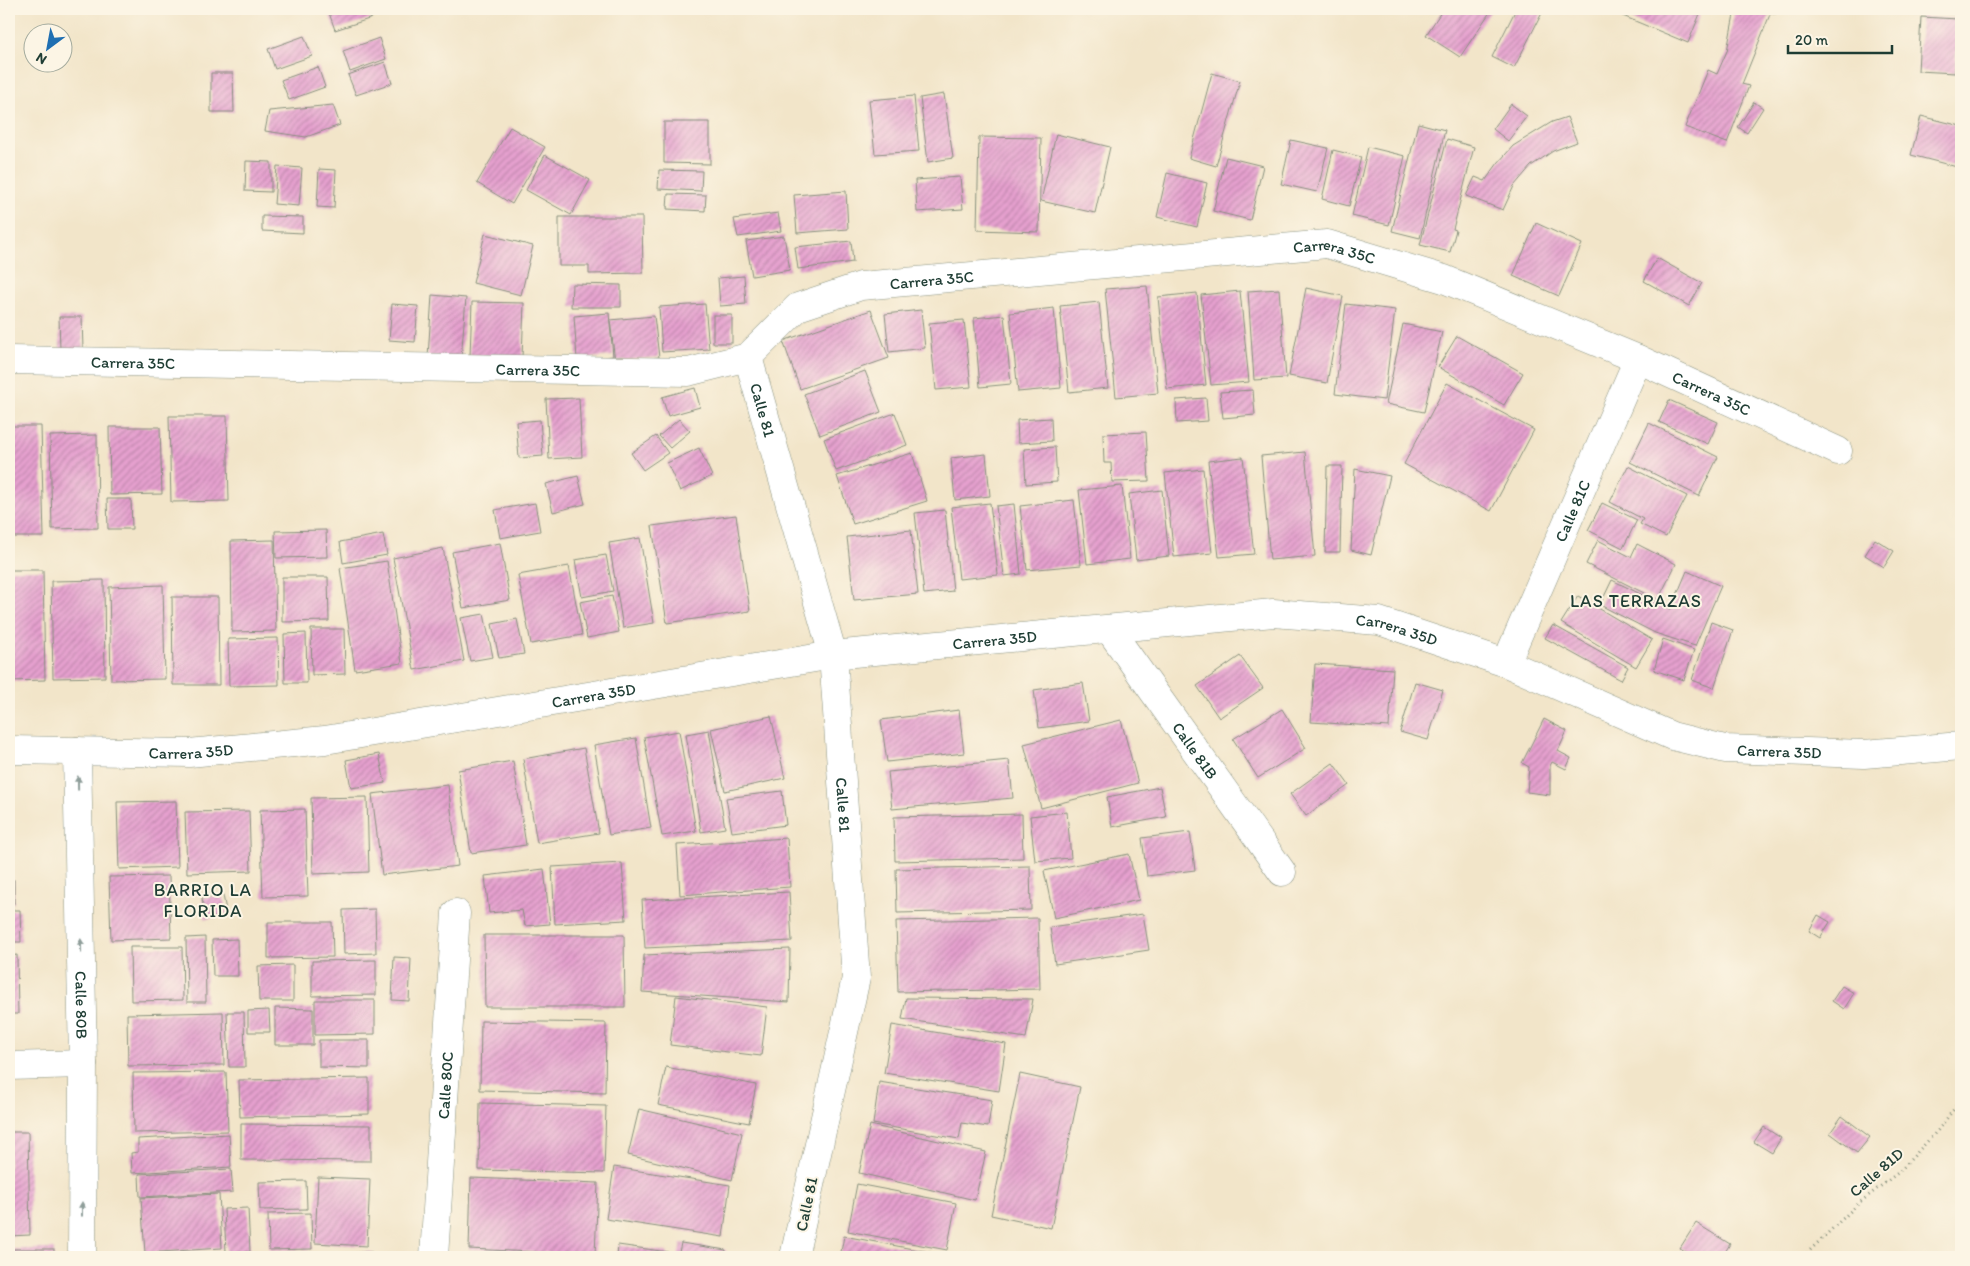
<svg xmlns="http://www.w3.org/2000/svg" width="1970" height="1266" font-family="Itim,sans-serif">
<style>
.building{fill:url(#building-hatch)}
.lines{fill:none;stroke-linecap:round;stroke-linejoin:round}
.minor-casing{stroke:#88917e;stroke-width:29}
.path{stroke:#88917e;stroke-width:3;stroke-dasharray:1 4;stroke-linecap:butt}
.minor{stroke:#fff;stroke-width:28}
.oneway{fill:#8f9e9a}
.labels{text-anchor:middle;stroke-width:4;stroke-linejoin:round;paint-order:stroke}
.street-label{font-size:16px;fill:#1f3d34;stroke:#fcf5e5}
.neighbourhood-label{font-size:18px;letter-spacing:1px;fill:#1f3d34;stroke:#fcf5e5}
</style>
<defs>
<pattern id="building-hatch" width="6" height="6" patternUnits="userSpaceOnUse" patternTransform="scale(1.25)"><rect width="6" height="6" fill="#e6a0cf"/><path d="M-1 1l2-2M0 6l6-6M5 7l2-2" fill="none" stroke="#ba84a9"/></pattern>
</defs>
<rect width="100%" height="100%" fill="#fcf5e5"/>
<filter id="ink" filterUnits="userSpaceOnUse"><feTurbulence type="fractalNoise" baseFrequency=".02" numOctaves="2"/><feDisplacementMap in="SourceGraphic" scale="10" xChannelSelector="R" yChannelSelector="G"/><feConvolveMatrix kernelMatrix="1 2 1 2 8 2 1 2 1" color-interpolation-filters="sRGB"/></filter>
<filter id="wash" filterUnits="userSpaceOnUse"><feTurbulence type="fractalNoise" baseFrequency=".0096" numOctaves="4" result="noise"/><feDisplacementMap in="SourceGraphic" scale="20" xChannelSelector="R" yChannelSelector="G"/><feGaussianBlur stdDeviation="1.12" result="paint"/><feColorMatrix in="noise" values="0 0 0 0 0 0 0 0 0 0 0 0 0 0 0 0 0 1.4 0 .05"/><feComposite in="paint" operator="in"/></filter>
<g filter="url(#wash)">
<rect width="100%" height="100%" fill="#f2e5c9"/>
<g id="blocks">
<g class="building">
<polygon points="332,9 369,9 372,18 335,30 328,10"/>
<polygon points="1443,9 1492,9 1460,57 1426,35"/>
<polygon points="1516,9 1544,9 1514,68 1492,57"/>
<polygon points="1606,9 1702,9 1688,43"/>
<polygon points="1735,9 1778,9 1776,14 1771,12 1742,84 1749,86 1727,143 1685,127 1708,70 1717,74 1727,51"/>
<polygon points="1921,17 1958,19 1955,73 1918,71"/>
<polygon points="304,36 312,56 275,69 268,49"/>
<polygon points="379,38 386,59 350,72 343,51"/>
<polygon points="385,62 392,83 356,95 348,75"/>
<polygon points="318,67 325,87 289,100 281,80"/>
<polygon points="211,73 233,73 234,112 211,112"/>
<polygon points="1212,73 1240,81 1216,166 1189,158"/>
<polygon points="944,94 953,158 928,162 920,98"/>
<polygon points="914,96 919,151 875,154 869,100"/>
<polygon points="1754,102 1763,108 1747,133 1738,127"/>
<polygon points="1511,104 1527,116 1508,141 1493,129"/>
<polygon points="333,105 340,125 306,137 265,131 269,111"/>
<polygon points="1921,116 1961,126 1961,168 1911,155"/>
<polygon points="1567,117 1577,142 1553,151 1531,166 1514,186 1503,210 1466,196 1475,177 1485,181 1498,163 1513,146 1552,122"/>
<polygon points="664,122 710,122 710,164 664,163"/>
<polygon points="1418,123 1445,130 1420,238 1392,231"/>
<polygon points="510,127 545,147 512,204 477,183"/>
<polygon points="1056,134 1110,147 1095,213 1041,201"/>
<polygon points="979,137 1041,138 1039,232 977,230"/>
<polygon points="1447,139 1474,147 1453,229 1456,230 1450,252 1420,245"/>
<polygon points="1291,140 1328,148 1317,192 1281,184"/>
<polygon points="1368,147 1405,156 1389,225 1352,216"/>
<polygon points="1333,150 1361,157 1349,206 1322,199"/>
<polygon points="545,155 590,180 571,215 526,190"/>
<polygon points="1226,157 1263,166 1250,220 1213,211"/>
<polygon points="246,161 271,162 271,192 245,191"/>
<polygon points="277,166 302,168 299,206 274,204"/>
<polygon points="319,169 336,170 334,208 317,207"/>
<polygon points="659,170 702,171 701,191 658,189"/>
<polygon points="1167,173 1207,183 1197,227 1157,217"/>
<polygon points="960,177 963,209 917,212 915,180"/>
<polygon points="846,191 848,229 797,233 794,195"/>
<polygon points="668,194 706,195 705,211 667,209"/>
<polygon points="778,213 781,231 738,237 734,219"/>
<polygon points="262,216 303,217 303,233 262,231"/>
<polygon points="559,217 642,217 643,273 589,274 589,266 559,266"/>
<polygon points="1536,223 1582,244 1559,296 1513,276"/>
<polygon points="485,234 533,246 521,295 473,283"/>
<polygon points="784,236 790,270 752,276 746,241"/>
<polygon points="851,241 853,262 798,269 795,247"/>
<polygon points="1657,258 1702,283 1689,306 1644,281"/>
<polygon points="744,276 746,304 720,306 718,278"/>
<polygon points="572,284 621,285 621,307 571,307"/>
<polygon points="1147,286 1158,393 1116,397 1105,289"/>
<polygon points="1306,288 1343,296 1327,383 1289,376"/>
<polygon points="1279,289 1286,378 1254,380 1248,291"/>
<polygon points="1240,291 1249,382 1211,385 1201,295"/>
<polygon points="1197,293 1206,385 1167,389 1158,297"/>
<polygon points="432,295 466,298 461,360 428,357"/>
<polygon points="472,302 524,303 522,358 470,356"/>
<polygon points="1099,302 1108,388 1069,392 1060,306"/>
<polygon points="392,304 418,306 415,342 389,340"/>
<polygon points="705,304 709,349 662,352 659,307"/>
<polygon points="1346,304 1395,310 1384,400 1335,394"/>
<polygon points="1054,308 1061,388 1018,392 1010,313"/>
<polygon points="871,310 889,358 800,389 783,341"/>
<polygon points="921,310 925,348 889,352 885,314"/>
<polygon points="609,313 613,356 577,359 574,316"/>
<rect x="713" y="315" width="19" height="28"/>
<polygon points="1004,315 1011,384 980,387 974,318"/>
<polygon points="654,316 659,357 615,361 610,320"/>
<polygon points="59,317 82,317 83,350 60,350"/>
<polygon points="964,320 971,387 936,390 929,323"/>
<polygon points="1403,324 1442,332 1424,412 1386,404"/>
<polygon points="1457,336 1523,373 1504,405 1438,367"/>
<polygon points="865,371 881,412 820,435 804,394"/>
<polygon points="1447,383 1534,430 1491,511 1404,464"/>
<polygon points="695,388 700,407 668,416 662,397"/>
<polygon points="1253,390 1255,415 1223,418 1220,392"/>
<polygon points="579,398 582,457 549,459 546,399"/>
<polygon points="1206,398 1208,421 1177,423 1176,400"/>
<polygon points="1669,400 1718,422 1708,444 1659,422"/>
<polygon points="895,413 907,445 836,471 824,439"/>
<polygon points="169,416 227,416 229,501 171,502"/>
<polygon points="1051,418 1052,441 1018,443 1017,420"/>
<polygon points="679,419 690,431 670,448 659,436"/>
<polygon points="540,420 543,456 519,458 516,422"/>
<polygon points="1649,423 1718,457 1699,496 1630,462"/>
<polygon points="9,426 41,426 44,537 9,537"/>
<polygon points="109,427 160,427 162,494 110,495"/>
<polygon points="1146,432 1149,481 1112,482 1111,463 1104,463 1103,434"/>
<polygon points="97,435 98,528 52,529 50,436"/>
<polygon points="656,436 668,453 643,470 631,453"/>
<polygon points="1055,447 1057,482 1026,484 1024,449"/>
<polygon points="699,448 712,476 680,491 667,463"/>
<polygon points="1305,452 1315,556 1270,560 1261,456"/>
<polygon points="912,453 927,501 853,524 837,476"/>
<polygon points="986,454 990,496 955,500 951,458"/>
<polygon points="1243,457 1254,554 1219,557 1208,461"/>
<polygon points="1327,466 1342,466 1340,552 1325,552"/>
<polygon points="1628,466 1687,496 1666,537 1640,524 1643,519 1610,502"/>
<polygon points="1203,469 1212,553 1174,557 1165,473"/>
<polygon points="1355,469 1390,476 1371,555 1351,550"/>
<polygon points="578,476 585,504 553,512 546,484"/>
<polygon points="1122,486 1130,559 1087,564 1079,490"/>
<polygon points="1162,490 1169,556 1136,560 1129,494"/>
<polygon points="107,499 131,499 132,529 108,529"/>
<polygon points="1074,500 1081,565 1027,570 1020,506"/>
<polygon points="535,503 540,531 500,538 495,510"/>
<polygon points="990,503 998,575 959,579 951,507"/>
<polygon points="1602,503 1637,520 1623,548 1588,530"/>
<polygon points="1014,504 1021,574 1004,576 996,506"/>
<polygon points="945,510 953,591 924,594 915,513"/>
<polygon points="736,515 750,611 667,623 652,526"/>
<polygon points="326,530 327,557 276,558 275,531"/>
<polygon points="911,530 918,594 854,600 847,537"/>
<polygon points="383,534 387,555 343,563 340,542"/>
<polygon points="640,538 654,623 623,628 609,543"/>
<polygon points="1875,539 1894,551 1884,567 1865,555"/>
<polygon points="274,540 276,631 232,632 231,541"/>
<polygon points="1598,540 1631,557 1637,544 1676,564 1658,600 1586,564"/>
<polygon points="500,543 510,600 463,608 452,552"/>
<polygon points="443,548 464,661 414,670 393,558"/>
<polygon points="606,555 613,591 582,597 575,560"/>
<polygon points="387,561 402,663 355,670 340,568"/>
<polygon points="569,566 582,635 531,644 518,575"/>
<polygon points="9,570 43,570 45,680 9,681"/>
<polygon points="1687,571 1721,586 1695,646 1655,633 1600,605 1612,580 1671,609"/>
<polygon points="282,577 328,577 329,621 282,622"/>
<polygon points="104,580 105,677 53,678 51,581"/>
<polygon points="163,585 165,679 111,680 109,587"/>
<polygon points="612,596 619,632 587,638 580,602"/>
<polygon points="1578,596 1652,640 1636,667 1561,623"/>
<polygon points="172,597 218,597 219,685 173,685"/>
<polygon points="484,614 493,657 470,661 461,618"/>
<polygon points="517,619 524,654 499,658 492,624"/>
<polygon points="1711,622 1733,630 1714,688 1692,680"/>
<polygon points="1553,625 1628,667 1621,680 1545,638"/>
<polygon points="311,629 344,629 345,674 312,675"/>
<polygon points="306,633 307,683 285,683 284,634"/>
<polygon points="278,638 279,685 229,686 228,639"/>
<polygon points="1663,639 1694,650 1684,680 1654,670"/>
<polygon points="1240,656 1263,688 1219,718 1197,686"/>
<polygon points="1315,664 1393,669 1389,727 1311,722"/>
<polygon points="1415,682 1443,690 1428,740 1400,732"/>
<polygon points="1083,683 1089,721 1039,728 1034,690"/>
<polygon points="1282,709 1306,748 1258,778 1233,739"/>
<polygon points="959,710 964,753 887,762 881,720"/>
<polygon points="771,716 785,778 725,791 711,729"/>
<polygon points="1544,719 1567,731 1558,751 1571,758 1566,769 1552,762 1550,766 1550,795 1527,792 1529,767 1522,763"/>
<polygon points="1121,720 1138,783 1041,808 1024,744"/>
<polygon points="709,730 725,828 701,832 686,734"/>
<polygon points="679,731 696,831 662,836 644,737"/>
<polygon points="636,738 651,828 609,835 594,745"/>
<polygon points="584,748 599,833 537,843 523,759"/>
<polygon points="379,754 385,783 351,788 346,760"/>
<polygon points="1009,760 1013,798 892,809 888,772"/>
<polygon points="513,761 526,845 471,853 458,770"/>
<polygon points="1333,763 1349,785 1306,816 1290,794"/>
<polygon points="448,785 458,866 382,875 372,794"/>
<polygon points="1160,787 1166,817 1112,827 1107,797"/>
<polygon points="782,791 786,825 732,832 726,798"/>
<polygon points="367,797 369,872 313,874 311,798"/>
<polygon points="176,801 178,867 119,869 117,802"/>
<polygon points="305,809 308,896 263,897 260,810"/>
<polygon points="249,811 251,871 187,873 185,812"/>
<polygon points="1067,812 1071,858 1035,861 1030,816"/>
<polygon points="1022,814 1023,858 895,861 894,817"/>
<polygon points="1190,832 1195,870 1147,876 1142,838"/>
<polygon points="9,833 10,833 11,870 9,870"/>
<polygon points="787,838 790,887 680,895 677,845"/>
<polygon points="1129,854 1139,900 1054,918 1044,871"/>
<polygon points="622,863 626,920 555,924 552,867"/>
<polygon points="1030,866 1031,910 897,913 896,869"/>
<polygon points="544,869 550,924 525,926 522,910 489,913 485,876"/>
<polygon points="169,876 171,938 111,940 109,877"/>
<rect x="9" y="880" width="5" height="23"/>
<polygon points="789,892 792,941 645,948 642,900"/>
<polygon points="223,895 227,916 205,919 202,898"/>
<polygon points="375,909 376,953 344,954 343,910"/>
<polygon points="9,910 20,910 21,942 9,942"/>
<polygon points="1143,914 1149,950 1055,964 1050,927"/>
<polygon points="1818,915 1830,922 1820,938 1809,931"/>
<polygon points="1038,918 1040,989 898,992 896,921"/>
<polygon points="268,922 332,922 333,957 268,958"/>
<polygon points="484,935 624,935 625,1007 485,1007"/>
<polygon points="205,937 206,1002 187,1002 186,938"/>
<polygon points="237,939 238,976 213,976 212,940"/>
<polygon points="130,947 182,947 183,1000 131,1001"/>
<polygon points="790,949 789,1002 642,992 644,955"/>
<polygon points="17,955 18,1014 9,1014 9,956"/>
<polygon points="394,957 411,958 409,1001 392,1000"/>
<polygon points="376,960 376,995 312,996 312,961"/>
<polygon points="293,965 293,1001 259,1001 258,966"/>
<polygon points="1842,986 1854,993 1844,1009 1832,1001"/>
<polygon points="676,996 767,1007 761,1056 670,1045"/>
<polygon points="906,998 1033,999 1026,1038 902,1019"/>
<polygon points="315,1000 375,1000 375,1034 315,1035"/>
<polygon points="275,1008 313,1009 313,1045 275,1045"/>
<polygon points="269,1010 270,1032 248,1032 248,1011"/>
<polygon points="223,1012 224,1065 128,1066 127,1014"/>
<polygon points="227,1012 244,1012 245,1067 229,1067"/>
<polygon points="481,1021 606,1023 605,1093 480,1090"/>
<polygon points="892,1025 1006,1044 999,1091 884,1073"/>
<polygon points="319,1040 369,1040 369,1068 319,1067"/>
<polygon points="666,1067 756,1085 749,1123 658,1105"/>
<polygon points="226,1072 228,1131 134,1133 133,1073"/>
<polygon points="1020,1074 1080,1087 1051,1228 991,1215"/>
<polygon points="369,1078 369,1114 240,1117 239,1080"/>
<polygon points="879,1082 992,1100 988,1127 962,1123 959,1139 873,1124"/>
<polygon points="480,1103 606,1106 604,1173 479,1170"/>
<polygon points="639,1109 742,1133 732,1180 628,1155"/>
<polygon points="1842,1116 1870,1137 1857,1153 1830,1133"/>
<polygon points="241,1124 371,1125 371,1161 241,1160"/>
<polygon points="870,1125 986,1152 975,1200 859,1173"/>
<polygon points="1764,1127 1781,1138 1772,1153 1754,1142"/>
<polygon points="9,1132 28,1132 30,1235 9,1236"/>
<polygon points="229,1134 231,1167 132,1173 131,1153 138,1152 138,1139"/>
<polygon points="614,1167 730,1185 723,1237 606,1219"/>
<polygon points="231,1169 233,1192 140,1197 139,1174"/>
<polygon points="318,1177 370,1179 367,1246 315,1243"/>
<polygon points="471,1178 598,1183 595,1255 469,1249"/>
<polygon points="306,1181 307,1209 260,1210 259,1182"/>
<polygon points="857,1184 956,1203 947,1250 848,1231"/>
<polygon points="219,1194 222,1248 145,1253 141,1198"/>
<polygon points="248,1208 250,1252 226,1252 224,1209"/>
<polygon points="311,1213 312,1249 269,1250 268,1214"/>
<polygon points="1696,1223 1730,1244 1722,1257 1695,1257 1680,1248"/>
<polygon points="844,1236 950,1256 950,1257 840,1257"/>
<polygon points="681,1243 726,1250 725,1257 678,1257"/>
<polygon points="618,1245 668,1252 667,1257 617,1257"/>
<rect x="9" y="1249" width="45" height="8"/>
<polygon points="372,1252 373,1257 338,1257 338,1253"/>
</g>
</g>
</g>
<g filter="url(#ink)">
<use href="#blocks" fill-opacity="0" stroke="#88917e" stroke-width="1"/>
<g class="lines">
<g class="minor-casing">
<g id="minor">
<path id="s1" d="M748,357L833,655L856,978L794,1257"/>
<path id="s2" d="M9,360L688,372L748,357L798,307L861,286L1327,244L1444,279L1638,359L1838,451"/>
<path id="s3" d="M1109,629L1282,872"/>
<path id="s4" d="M1506,663L1638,359"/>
<path id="s5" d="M9,750L189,753L325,740L833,655L1273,613L1379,621L1506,663L1672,736L1725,749L1864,754L1961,746"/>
<path id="s6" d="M77,751L83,1064L82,1257"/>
<polyline points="9,1066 83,1064"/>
<path id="s7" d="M434,1257L456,913"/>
</g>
</g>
<polyline class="path" points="1803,1257 1859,1203 1899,1172 1938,1130 1961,1100"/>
<use href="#minor" class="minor"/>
</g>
<defs><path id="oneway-solid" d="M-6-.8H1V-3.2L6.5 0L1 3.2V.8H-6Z" transform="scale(1.25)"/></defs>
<g class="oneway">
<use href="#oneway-solid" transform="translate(78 783) rotate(-91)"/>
<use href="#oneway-solid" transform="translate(81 946) rotate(-91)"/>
<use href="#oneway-solid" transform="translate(82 1209) rotate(-90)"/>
</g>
</g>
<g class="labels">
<g class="street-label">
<text dy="6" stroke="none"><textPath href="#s2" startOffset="1354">Carrera 35C</textPath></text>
<text dy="6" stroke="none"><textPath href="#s2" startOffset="949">Carrera 35C</textPath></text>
<text dy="6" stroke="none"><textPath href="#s2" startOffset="124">Carrera 35C</textPath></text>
<text dy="6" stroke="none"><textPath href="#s2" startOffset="529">Carrera 35C</textPath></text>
<text dy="6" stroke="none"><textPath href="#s2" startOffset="1759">Carrera 35C</textPath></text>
<text dy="6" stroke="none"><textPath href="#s1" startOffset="55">Calle 81</textPath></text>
<text dy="6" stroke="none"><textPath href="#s4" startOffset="166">Calle 81C</textPath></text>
<text dy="6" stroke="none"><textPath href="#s5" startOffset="1399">Carrera 35D</textPath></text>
<text dy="6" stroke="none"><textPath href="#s5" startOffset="994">Carrera 35D</textPath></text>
<text dy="6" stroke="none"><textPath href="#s5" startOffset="589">Carrera 35D</textPath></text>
<text dy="6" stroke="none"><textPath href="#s5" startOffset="182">Carrera 35D</textPath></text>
<text dy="6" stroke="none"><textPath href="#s3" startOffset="149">Calle 81B</textPath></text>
<text dy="6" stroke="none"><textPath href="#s5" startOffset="1804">Carrera 35D</textPath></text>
<text dy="6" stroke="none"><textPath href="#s1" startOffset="460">Calle 81</textPath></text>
<text dy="6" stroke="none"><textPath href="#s6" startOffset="254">Calle 80B</textPath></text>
<text dy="6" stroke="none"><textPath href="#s7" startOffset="172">Calle 80C</textPath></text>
<text transform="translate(1876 1172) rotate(-41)" y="6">Calle 81D</text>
<text transform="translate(806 1204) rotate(-78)" y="6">Calle 81</text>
</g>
<g class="neighbourhood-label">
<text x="1636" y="607">LAS TERRAZAS</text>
<text x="203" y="896">BARRIO LA<tspan x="203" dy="21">FLORIDA</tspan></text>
</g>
</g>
<rect width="1970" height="1266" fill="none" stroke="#fcf5e5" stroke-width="30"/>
<g transform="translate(48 48) rotate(212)"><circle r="24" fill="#fcf5e5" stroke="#a4ab9e"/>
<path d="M0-4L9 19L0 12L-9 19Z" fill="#1f6fb2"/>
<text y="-8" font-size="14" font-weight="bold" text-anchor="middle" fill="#1f3d34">N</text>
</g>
<path d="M1788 45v8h104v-8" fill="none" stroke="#1f3d34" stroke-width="2.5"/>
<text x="1795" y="45" font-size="15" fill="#1f3d34" stroke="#fcf5e5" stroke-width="4" paint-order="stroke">20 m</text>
</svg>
